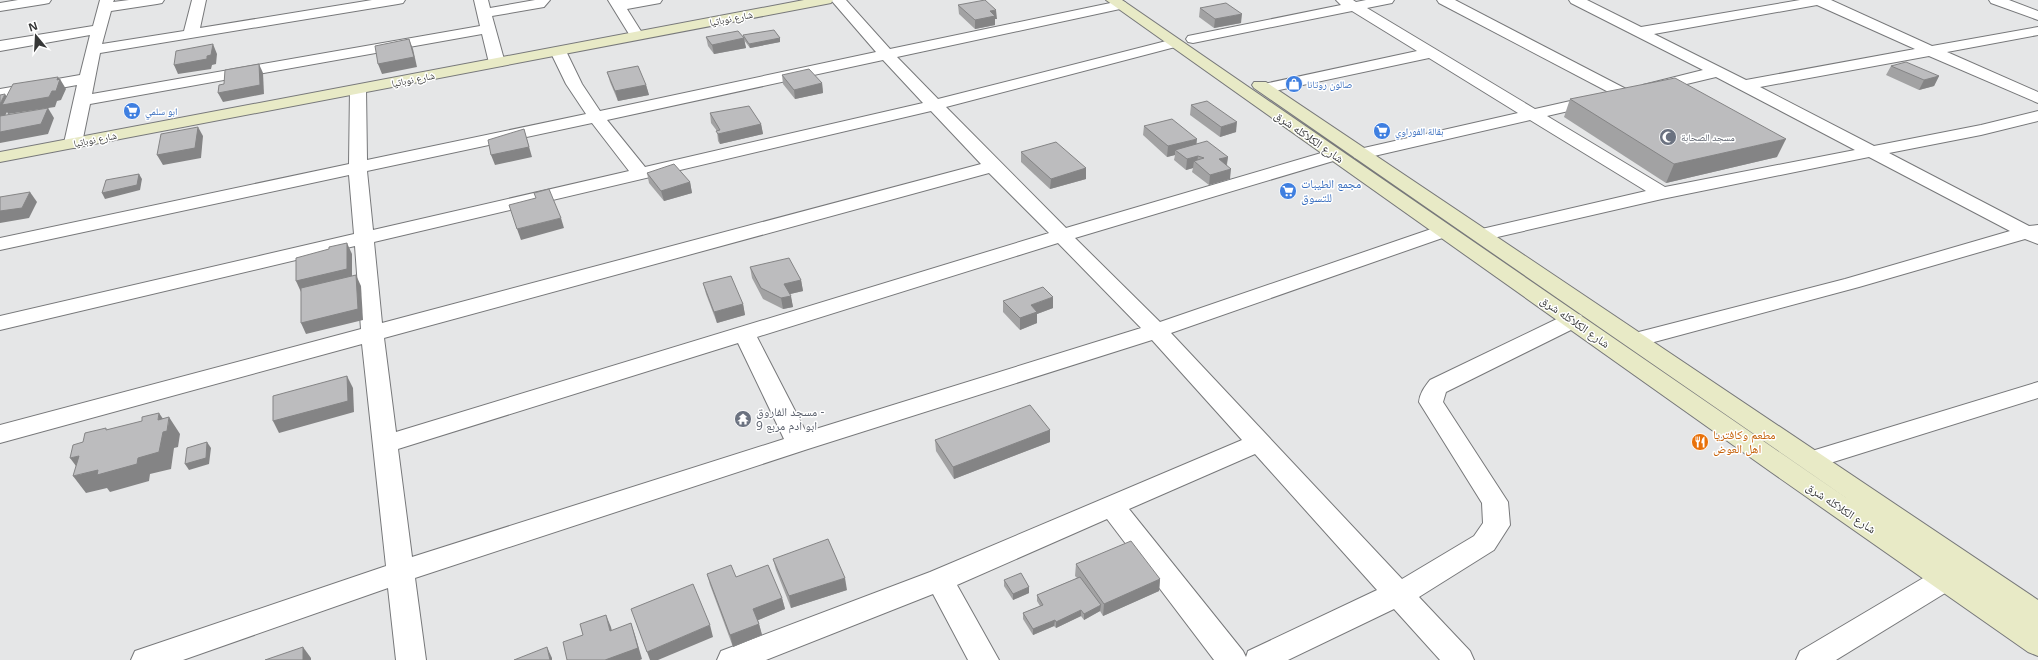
<svg xmlns="http://www.w3.org/2000/svg" width="2038" height="660" font-family="'Open Sans','Noto Naskh Arabic',sans-serif">
<style>
.lines{fill:none;stroke-linecap:round;stroke-linejoin:round}
.street-casing{stroke:#77787a;stroke-width:2}
.secondary-casing{stroke:#77787a;stroke-width:2}
.street{fill:#fff;fill-rule:evenodd}
.secondary{fill:#e8eac6;fill-rule:evenodd}
.wall{fill:#a2a2a3}
.shaded-wall{fill:#848485}
.building{fill:#bcbcbe;stroke:#848485}
.labels{text-anchor:middle;stroke-width:3;stroke-linejoin:round;paint-order:stroke}
.far-street-label{font-size:10px;fill:#363737;stroke:#fff}
.far-shop-label{font-size:10px;fill:#366cbe;stroke:#fff;text-anchor:start}
.far-worship-label{font-size:10px;fill:#5b616d;stroke:#fff;text-anchor:start}
.street-label{font-size:12px;fill:#363737;stroke:#fff}
.shop-label{font-size:12px;fill:#366cbe;stroke:#fff;text-anchor:start}
.worship-label{font-size:12px;fill:#5b616d;stroke:#fff;text-anchor:start}
.food-label{font-size:12px;fill:#c56008;stroke:#fff;text-anchor:start}
</style>
<rect width="100%" height="100%" fill="#e5e6e7"/>
<g class="lines">
<g class="street-casing">
<g id="street">
<polygon points="18,0 51,0 49,3 44,4 0,11 0,3"/>
<polygon points="100,0 114,0 113,2 129,0 164,0 162,3 157,4 111,11 102,44 184,31 192,0 206,0 200,28 372,0 405,0 403,3 398,4 100,53 92,94 480,26 474,0 488,0 490,8 535,0 550,0 544,7 492,16 505,63 502,66 492,66 489,63 482,34 90,104 82,143 79,147 73,148 67,147 64,143 77,85 0,99 0,89 80,75 90,35 0,51 0,41 93,26"/>
<polygon points="608,0 662,0 660,3 627,9 644,36 642,39 632,39"/>
<path d="M831,0H846L890,49L1120,1L1125,2L1127,5L1125,8L1120,9L897,57L938,99L1174,39L1179,40L1181,43L1179,46L946,107L1066,228L1328,151L1334,150L1340,151L1343,155L1340,159L1075,238L1160,322L1437,227L1444,225L1451,227L1454,231L1451,235L1171,333L1402,579L1474,536L1483,523L1482,503L1419,402C1420,393 1424,388 1430,380L1565,315L1573,313L1581,315L1584,320L1581,325L1446,392L1443,402L1508,502L1510,525L1494,550L1419,597L1470,651L1474,660H1440L1394,609L1288,660H1214L1107,519L957,585L999,660H968L933,594L766,660H717L721,651L930,572L1242,440L1152,340L808,449L415,578L426,660H396L388,588L183,660H131L135,651L386,566L362,344L0,443V425L361,329L355,246L0,330V316L354,234L349,175L0,250V238L349,164L350,89L352,86H364L366,89L367,160L586,114L566,84L550,51L553,48H563L566,51L582,84L600,111L876,52ZM883,60L923,103L645,167L607,120ZM931,111L981,164L382,323L374,242ZM592,123L629,171L373,230L367,171ZM989,173L1049,233L396,432L384,338ZM1058,243L1141,328L806,432L757,337ZM738,343L784,439L412,557L398,449ZM1255,454L1377,590L1248,651L1246,657L1243,651L1129,509Z"/>
<path d="M1336,0H1353L1356,2L1366,0H1394L1392,3L1367,8L1535,109L1597,95L1603,97L1605,100L1603,103L1547,116L1665,187L1855,150L1716,77L1649,93L1643,91L1641,88L1643,85L1703,70L1571,3L1569,0H1587L1641,27L1800,0H1831L1932,46L2038,27V35L1947,52L2038,92V103L1929,56L1760,87L1874,146L1981,125L2038,111V121L1981,135L1889,153L2029,226L2038,225V244L2025,239L1859,287L1643,345L1635,347L1627,345L1624,340L1627,335L1845,279L2010,231L1869,157L1662,199L1480,241L1473,239L1470,235L1473,231L1646,191L1530,120L1361,159L1355,158L1352,154L1355,150L1518,113L1429,58L1265,93L1259,91L1257,88L1259,85L1417,51L1352,11L1193,43L1188,42L1186,39L1188,36L1193,35L1341,5ZM1817,5L1915,49L1746,80L1654,34Z"/>
<polygon points="1437,0 1455,0 1630,91 1632,94 1630,97 1624,99 1618,97 1439,3"/>
<polygon points="1989,0 2009,0 2038,11 2038,20 1991,3"/>
<polygon points="2038,382 2038,398 1811,469 1802,466 1798,460 1802,454"/>
<polygon points="1945,568 1955,571 1959,579 1955,587 1836,660 1796,660 1800,651 1935,571"/>
</g>
</g>
<g class="secondary-casing">
<g id="secondary">
<polygon points="804,0 833,0 831,3 826,4 0,162 0,152"/>
<polygon points="1106,0 1122,0 1855,504 1254,88 1252,85 1254,82 1266,82 2038,600 2038,656 2028,652 1771,472"/>
</g>
</g>
<use href="#street" class="street"/>
<use href="#secondary" class="secondary"/>
</g>
<g class="wall">
<polygon points="958,5 997,19 995,19 995,25 975,29 959,14"/>
<polygon points="1200,8 1241,23 1214,28 1199,17"/>
<polygon points="743,35 780,38 780,42 750,48 744,40 746,48 714,54 708,46 706,37 744,38"/>
<polygon points="1891,66 1939,76 1934,86 1919,90 1886,75"/>
<polygon points="607,72 646,85 649,95 618,101 610,82"/>
<polygon points="782,75 822,83 823,93 795,99 783,84"/>
<polygon points="1570,99 1777,157 1666,183 1564,117"/>
<polygon points="1191,105 1236,132 1220,137 1190,115"/>
<polygon points="710,113 761,124 763,134 720,144 718,141 717,131 711,123"/>
<polygon points="1144,126 1197,144 1228,157 1227,165 1230,179 1209,185 1192,172 1193,168 1186,170 1174,160 1175,155 1167,157 1143,135"/>
<polygon points="1021,152 1086,168 1086,179 1050,189 1021,162"/>
<polygon points="647,173 690,182 692,193 664,201 649,183"/>
<polygon points="750,267 801,280 803,291 790,294 793,307 783,309 763,299 752,278"/>
<polygon points="703,283 743,304 745,315 717,323 706,294"/>
<polygon points="1003,301 1053,308 1037,314 1037,323 1020,330 1003,312"/>
<polygon points="1050,430 1050,442 954,479 936,451 935,440"/>
<polygon points="773,559 847,590 791,608 776,570"/>
<polygon points="1076,564 1160,579 1159,591 1103,616 1100,611 1084,620 1081,616 1056,628 1054,626 1033,635 1023,619 1023,613 1040,606 1037,601 1037,595 1077,578 1075,576"/>
<polygon points="707,574 736,577 782,598 785,609 758,620 762,635 733,647 710,585"/>
<polygon points="1004,580 1029,587 1029,593 1013,600 1004,586"/>
</g>
<g class="shaded-wall">
<polygon points="996,10 997,19 995,19 995,25 975,29 975,20 990,11"/>
<polygon points="1242,14 1241,23 1214,28 1215,19"/>
<polygon points="744,38 746,48 714,54 712,45"/>
<polygon points="780,38 780,42 750,48 749,44"/>
<polygon points="409,39 413,49 417,67 382,74 378,64"/>
<polygon points="213,44 217,54 216,64 212,65 211,69 178,74 174,65 207,56"/>
<polygon points="259,64 263,73 264,94 223,102 218,93"/>
<polygon points="1939,76 1934,86 1919,90 1924,80"/>
<polygon points="58,77 60,80 60,79 66,89 61,100 57,101 55,107 8,114 7,112 5,116 0,117 0,104 5,94 11,103 57,80"/>
<polygon points="822,83 823,93 795,99 794,90"/>
<polygon points="646,85 649,95 618,101 615,91"/>
<polygon points="48,108 54,118 48,134 0,143 0,132"/>
<polygon points="1237,122 1236,132 1220,137 1221,127"/>
<polygon points="761,124 763,134 720,144 718,134"/>
<polygon points="198,127 203,136 201,158 163,165 157,155"/>
<polygon points="524,129 532,157 495,165 491,155"/>
<polygon points="1197,139 1196,149 1175,150 1175,155 1167,157 1168,146"/>
<polygon points="1786,139 1777,157 1666,183 1674,164"/>
<polygon points="1198,156 1197,164 1194,161 1193,168 1186,170 1187,159"/>
<polygon points="1228,157 1226,167 1219,159"/>
<polygon points="1086,168 1086,179 1050,189 1051,179"/>
<polygon points="1231,169 1230,179 1209,185 1210,175"/>
<polygon points="139,174 142,179 140,190 105,199 102,193"/>
<polygon points="690,182 692,193 664,201 661,191"/>
<polygon points="30,192 37,202 29,218 0,223 0,211"/>
<polygon points="561,218 564,228 521,240 517,229"/>
<polygon points="347,243 352,254 352,280 301,292 296,281"/>
<polygon points="356,275 361,286 363,320 306,334 301,323"/>
<polygon points="801,280 803,291 786,295 784,284"/>
<polygon points="791,296 793,307 783,309 781,298"/>
<polygon points="1053,297 1053,308 1037,314 1037,323 1020,330 1020,318 1031,305"/>
<polygon points="743,304 745,315 717,323 714,312"/>
<polygon points="347,376 353,388 354,412 279,433 273,421"/>
<polygon points="159,413 168,426 169,417 180,434 178,447 174,448 171,469 150,474 149,481 110,492 107,488 86,493 73,476 82,474 70,458 79,456 138,458 158,420"/>
<polygon points="1050,430 1050,442 954,479 953,467"/>
<polygon points="207,442 211,448 209,464 189,470 185,464"/>
<polygon points="845,578 847,590 791,608 789,596"/>
<polygon points="1160,579 1159,591 1103,616 1104,604"/>
<polygon points="1029,587 1029,593 1013,600 1013,594"/>
<polygon points="782,598 785,609 756,621 753,609"/>
<polygon points="1101,605 1100,611 1084,620 1084,614"/>
<polygon points="1081,610 1081,616 1056,628 1056,622"/>
<polygon points="606,615 611,627 615,643 610,631"/>
<polygon points="1055,620 1054,626 1033,635 1033,629"/>
<polygon points="631,623 635,635 642,659 640,660 605,660"/>
<polygon points="759,624 762,635 733,647 730,635"/>
<polygon points="710,625 713,637 658,660 650,660 647,652"/>
<polygon points="303,647 311,658 311,660 303,660"/>
<polygon points="547,647 552,658 552,660 550,660"/>
</g>
<g class="building">
<polygon points="985,0 996,10 990,11 995,16 975,20 958,5"/>
<polygon points="1226,3 1242,14 1215,19 1200,8"/>
<polygon points="774,30 780,38 749,44 743,35"/>
<polygon points="738,31 744,38 712,45 706,37"/>
<polygon points="409,39 414,57 378,64 375,46"/>
<polygon points="213,44 211,55 207,56 207,59 174,65 176,51"/>
<polygon points="1906,62 1939,76 1924,80 1891,66"/>
<polygon points="259,64 260,85 218,93 219,85 224,84 225,70"/>
<polygon points="638,66 646,85 615,91 607,72"/>
<polygon points="809,69 822,83 794,90 782,75"/>
<polygon points="58,77 57,80 60,79 56,91 52,91 49,97 2,105 13,84"/>
<polygon points="1675,78 1786,139 1674,164 1570,99"/>
<polygon points="5,94 0,104 0,95"/>
<polygon points="1207,101 1237,122 1221,127 1191,105"/>
<polygon points="749,106 761,124 718,134 716,131 720,130 710,113"/>
<polygon points="48,108 41,124 0,132 0,116"/>
<polygon points="1172,119 1197,139 1168,146 1144,126"/>
<polygon points="198,127 195,148 157,155 161,134"/>
<polygon points="524,129 529,147 491,155 488,140"/>
<polygon points="1207,141 1228,157 1219,159 1231,169 1210,175 1194,161 1204,158 1198,156 1187,159 1175,150"/>
<polygon points="1056,142 1086,168 1051,179 1021,152"/>
<polygon points="674,164 690,182 661,191 647,173"/>
<polygon points="139,174 137,185 102,193 106,180"/>
<polygon points="549,189 561,218 517,229 509,205 536,198 534,193"/>
<polygon points="30,192 22,208 0,211 0,197"/>
<polygon points="347,243 347,269 296,281 296,258 329,249 329,247"/>
<polygon points="789,258 801,280 784,284 791,296 781,298 761,288 750,267"/>
<polygon points="356,275 358,309 301,323 301,288"/>
<polygon points="731,276 743,304 714,312 703,283"/>
<polygon points="1043,287 1053,297 1031,305 1037,312 1020,318 1003,301"/>
<polygon points="347,376 348,401 273,421 273,396"/>
<polygon points="1030,405 1050,430 953,467 935,440"/>
<polygon points="159,413 158,420 169,417 167,431 163,432 159,452 138,458 137,464 97,475 98,470 73,476 79,456 70,458 73,445 83,442 85,433 106,428 106,430 142,421 142,417"/>
<polygon points="207,442 206,458 185,464 187,448"/>
<polygon points="828,539 845,578 789,596 773,559"/>
<polygon points="1131,541 1160,579 1104,604 1076,564"/>
<polygon points="731,565 736,577 768,565 782,598 753,609 759,624 730,635 707,574"/>
<polygon points="1021,573 1029,587 1013,594 1004,580"/>
<polygon points="1080,577 1101,605 1084,614 1081,610 1056,622 1055,620 1033,629 1023,613 1043,605 1037,595"/>
<polygon points="693,584 710,625 647,652 631,609"/>
<polygon points="606,615 610,631 631,623 638,648 605,660 567,660 563,642 583,635 580,624"/>
<polygon points="303,647 303,660 265,660"/>
<polygon points="547,647 550,660 514,660"/>
</g>
<defs>
<g id="shop-disc" transform="scale(0.9)"><circle r="9.5" fill="#3f7fe0" stroke="#fff"/><path d="M-5-2.5h2.3a2.7 3.5 0 0 1 5.4 0H5L5.5 6h-11ZM-1.5-2.5h3a1.5 2.3 0 0 0-3 0Z" fill="#fff"/></g>
<g id="supermarket-disc" transform="scale(0.9)"><circle r="9.5" fill="#3f7fe0" stroke="#fff"/><path d="M-6-5.5h2.5l.6 2H6L4.5 2H-2.5L-4.4-4H-6ZM-1.5 3.2a1.3 1.3 0 1 0 .1 0ZM3 3.2a1.3 1.3 0 1 0 .1 0Z" fill="#fff"/></g>
<g id="mosque-disc" transform="scale(0.9)"><circle r="9.5" fill="#6b7280" stroke="#fff"/><path d="M3.5-4.9A6 6 0 1 0 3.5 4.9A5 5 0 1 1 3.5-4.9Z" fill="#fff"/></g>
<g id="temple-disc" transform="scale(0.9)"><circle r="9.5" fill="#6b7280" stroke="#fff"/><path d="M0-6L5-2H3V0L6.5 2.5H4V6H1.5V3h-3V6H-4V2.5H-6.5L-3 0V-2H-5Z" fill="#fff"/></g>
<g id="restaurant-disc" transform="scale(0.9)"><circle r="9.5" fill="#e8710a" stroke="#fff"/><path d="M-5-6h1v4h1v-4h1v4h1v-4h1v5L-1.5 .5V6h-2V.5L-5-1ZM5-6V6H3V1.5H1.5Q1.5-4 5-6Z" fill="#fff"/></g>
</defs>
<g fill-rule="evenodd">
<use href="#shop-disc" x="1294" y="84"/>
<use href="#supermarket-disc" x="132" y="111"/>
<use href="#supermarket-disc" x="1382" y="131"/>
<use href="#mosque-disc" x="1668" y="137"/>
<use href="#supermarket-disc" x="1288" y="191"/>
<use href="#temple-disc" x="743" y="419"/>
<use href="#restaurant-disc" x="1700" y="442"/>
</g>
<g class="labels">
<g class="far-street-label">
<text transform="translate(731 18) rotate(-11)" y="4">شارع نوباتيا</text>
<text transform="translate(413 79) rotate(-11)" y="4">شارع نوباتيا</text>
<text transform="translate(95 139) rotate(-11)" y="4">شارع نوباتيا</text>
</g>
<g class="far-shop-label">
<text x="1307" y="88">صالون روتانا</text>
<text x="145" y="115">ابو سلمي</text>
<text x="1395" y="135">بقالة الفوراوي</text>
</g>
<g class="far-worship-label">
<text x="1681" y="141">مسجد الصحابة</text>
</g>
<g class="street-label">
<text transform="translate(1309 137) rotate(35)" y="4">شارع الكلاكله شرق</text>
<text transform="translate(1575 322) rotate(35)" y="4">شارع الكلاكله شرق</text>
<text transform="translate(1841 508) rotate(34)" y="4">شارع الكلاكله شرق</text>
</g>
<g class="shop-label">
<text x="1301" y="188">مجمع الطيبات<tspan x="1301" dy="14">للتسوق</tspan></text>
</g>
<g class="worship-label">
<text x="756" y="416">مسجد الفاروق -<tspan x="756" dy="14">ابو ادم مربع 9</tspan></text>
</g>
<g class="food-label">
<text x="1713" y="439">مطعم وكافتريا<tspan x="1713" dy="14">اهل العوض</tspan></text>
</g>
</g>
<g transform="translate(36 36) rotate(342)" stroke="#ffffff" stroke-width="3" paint-order="stroke">
<path d="M0-3L7 15L0 10L-7 15Z" fill="#363737"/>
<text y="-6" font-size="11" font-weight="bold" text-anchor="middle" fill="#363737">N</text>
</g>
</svg>
